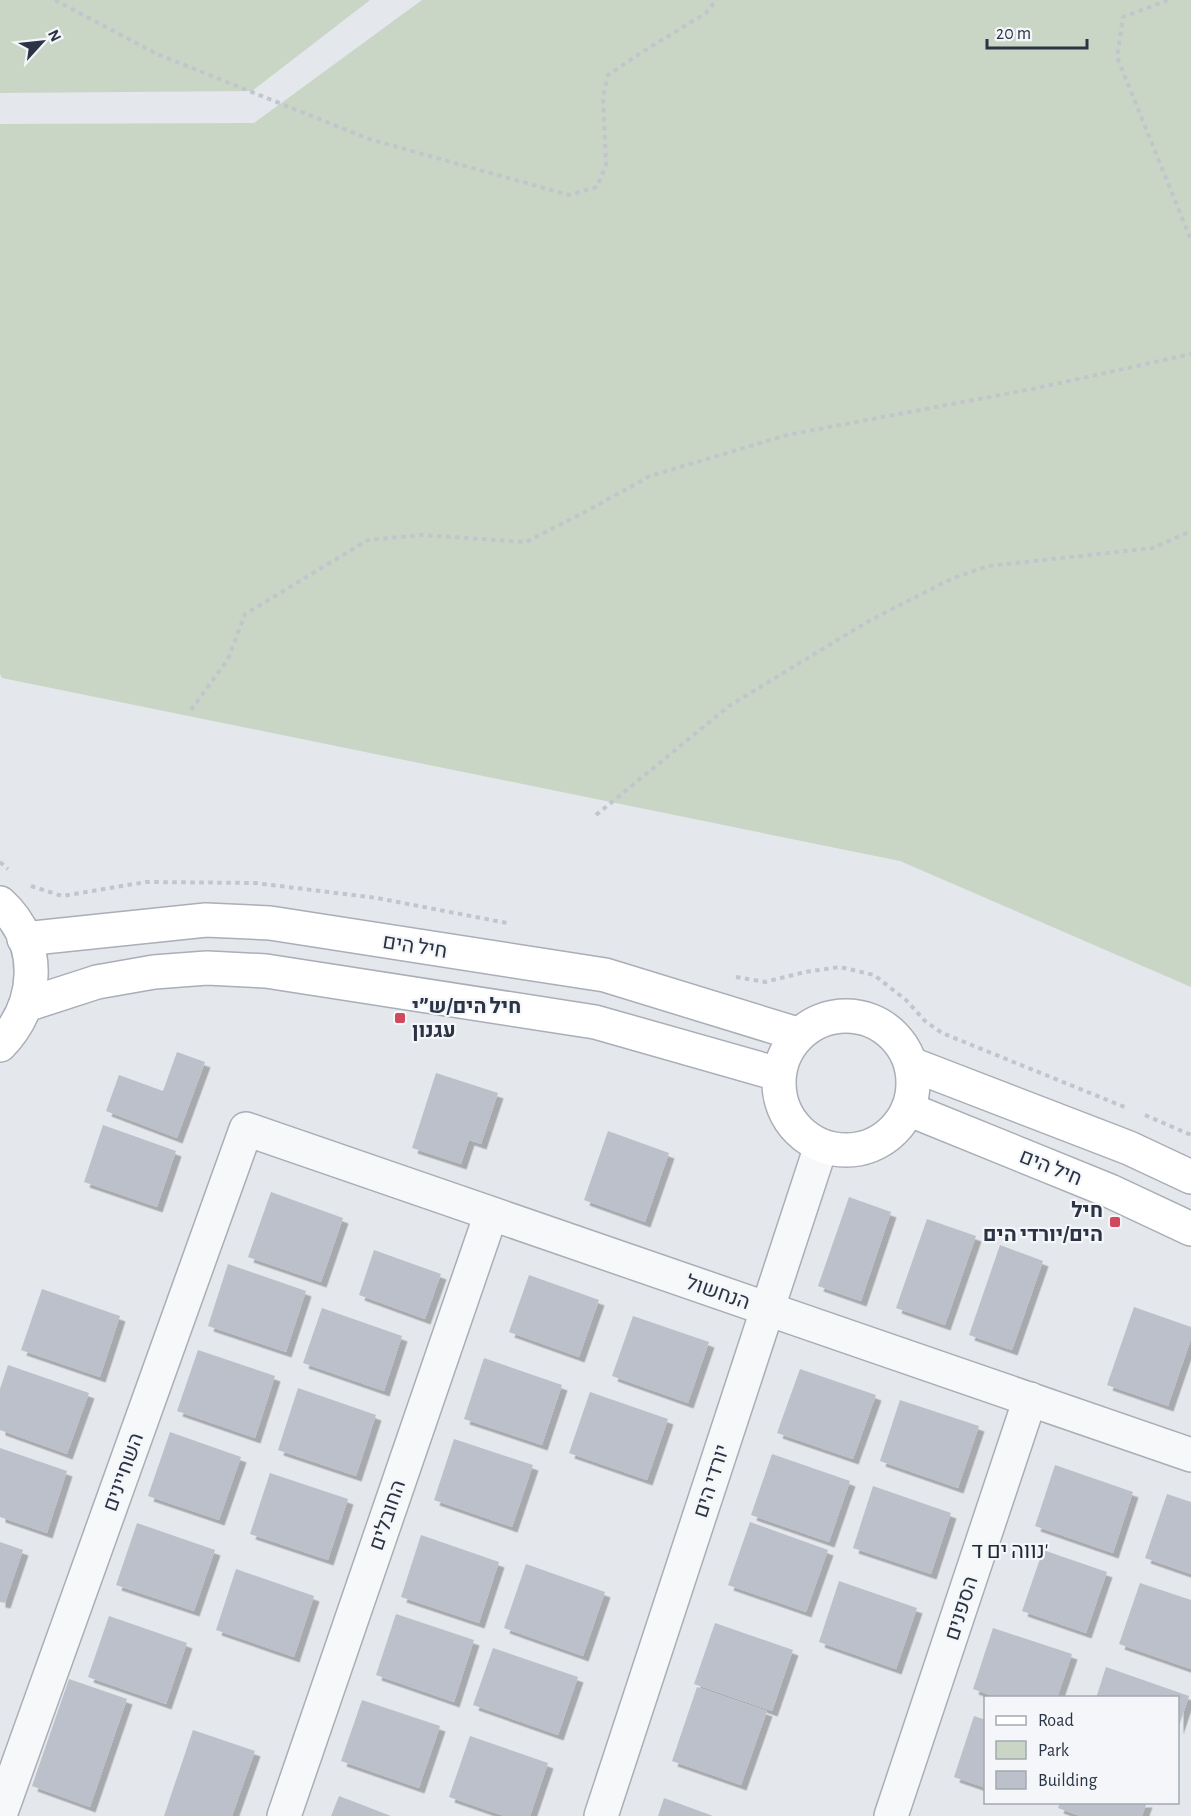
<svg xmlns="http://www.w3.org/2000/svg" width="1191" height="1816" font-family="'Alegreya Sans',Heebo,sans-serif">
<style>
.green{fill:#c9d6c5}
.building{fill:#bbc0ca;filter:url(#shadow)}
.lines{fill:none;stroke-linecap:round;stroke-linejoin:round}
.minor-casing{stroke:#a9aeb7;stroke-width:36}
.secondary-casing{stroke:#a9aeb7;stroke-width:36}
.path{stroke:#c2c5cb;stroke-width:4;stroke-dasharray:4.5 4.5;stroke-linecap:butt}
.minor{stroke:#f7f8fa;stroke-width:33}
.secondary{stroke:#fff;stroke-width:33}
.poi-dot{fill:#d1495b;stroke:#f4f6f9;stroke-width:2}
.labels{text-anchor:middle;stroke-width:4.5;stroke-linejoin:round;paint-order:stroke}
.street-label{font-size:21px;fill:#2b3445;stroke:#f4f6f9}
.poi-label{font-size:21px;font-weight:bold;fill:#2b3445;stroke:#f4f6f9;text-anchor:start}
.neighbourhood-label{font-size:22px;fill:#1d2536;stroke:#f4f6f9}
</style>
<defs>
<filter id="shadow"><feDropShadow dx="5.5" dy="5.5" stdDeviation="0" flood-color="#0004"/></filter>
</defs>
<rect width="100%" height="100%" fill="#e4e7ec"/>
<g class="green">
<polygon points="0,0 370,0 252,91 0,93"/>
<polygon points="422,0 1191,0 1191,987 900,861 2,678 0,674 0,124 254,123"/>
</g>
<g class="building">
<polygon points="177,1052 205,1062 177,1138 106,1111 119,1075 163,1091"/>
<polygon points="436,1073 498,1093 481,1144 469,1140 461,1164 412,1148"/>
<polygon points="103,1125 176,1151 157,1207 84,1182"/>
<polygon points="608,1131 669,1153 645,1222 584,1200"/>
<polygon points="271,1192 343,1218 321,1282 248,1257"/>
<polygon points="849,1197 891,1212 861,1301 818,1286"/>
<polygon points="927,1219 976,1236 945,1325 896,1308"/>
<polygon points="1000,1245 1043,1261 1012,1350 969,1335"/>
<polygon points="374,1250 441,1274 425,1319 359,1295"/>
<polygon points="228,1264 306,1291 286,1352 208,1326"/>
<polygon points="529,1275 599,1300 579,1357 509,1332"/>
<polygon points="42,1289 120,1316 100,1377 21,1350"/>
<polygon points="1134,1307 1191,1327 1191,1339 1168,1406 1107,1385"/>
<polygon points="322,1308 402,1336 384,1391 303,1363"/>
<polygon points="633,1316 709,1342 688,1403 612,1376"/>
<polygon points="198,1350 275,1376 255,1438 177,1411"/>
<polygon points="484,1358 562,1385 542,1445 464,1419"/>
<polygon points="8,1365 89,1393 67,1454 0,1430 0,1389"/>
<polygon points="800,1369 876,1395 853,1459 777,1433"/>
<polygon points="298,1388 376,1415 356,1476 278,1450"/>
<polygon points="590,1392 668,1419 647,1480 569,1453"/>
<polygon points="900,1400 979,1426 958,1488 880,1461"/>
<polygon points="170,1432 241,1457 219,1520 148,1496"/>
<polygon points="454,1439 533,1465 512,1527 434,1500"/>
<polygon points="0,1448 67,1471 47,1533 0,1517"/>
<polygon points="772,1454 850,1481 829,1542 751,1515"/>
<polygon points="1055,1465 1133,1492 1113,1553 1035,1526"/>
<polygon points="270,1473 348,1499 328,1560 250,1534"/>
<polygon points="873,1486 951,1513 931,1574 853,1548"/>
<polygon points="1167,1494 1191,1502 1191,1574 1145,1558"/>
<polygon points="750,1522 828,1550 806,1612 728,1585"/>
<polygon points="137,1523 215,1550 194,1611 116,1585"/>
<polygon points="421,1535 499,1562 479,1623 401,1597"/>
<polygon points="0,1542 23,1550 5,1603 0,1602"/>
<polygon points="1043,1550 1107,1572 1086,1633 1022,1611"/>
<polygon points="526,1564 605,1592 583,1656 504,1628"/>
<polygon points="236,1569 314,1596 294,1657 216,1630"/>
<polygon points="839,1581 917,1608 896,1669 819,1642"/>
<polygon points="1140,1583 1191,1600 1191,1669 1119,1644"/>
<polygon points="396,1614 474,1640 454,1702 376,1675"/>
<polygon points="109,1616 187,1643 166,1704 88,1677"/>
<polygon points="715,1623 793,1650 772,1711 694,1684"/>
<polygon points="993,1628 1072,1654 1057,1698 999,1698 973,1689"/>
<polygon points="493,1648 578,1677 558,1735 473,1705"/>
<polygon points="1106,1667 1189,1696 1178,1729 1178,1698 1096,1698"/>
<polygon points="69,1679 127,1699 90,1807 32,1786"/>
<polygon points="697,1687 767,1711 741,1785 672,1761"/>
<polygon points="362,1700 440,1726 419,1788 341,1761"/>
<polygon points="974,1716 986,1720 986,1788 954,1777"/>
<polygon points="193,1730 255,1751 232,1816 164,1816"/>
<polygon points="470,1736 548,1763 530,1816 504,1816 449,1797"/>
<polygon points="339,1796 391,1816 331,1816"/>
<polygon points="664,1798 713,1816 658,1816"/>
<polygon points="1060,1802 1147,1802 1142,1816 1080,1816 1058,1808"/>
</g>
<g class="lines">
<g class="minor-casing">
<g id="minor">
<polyline points="0,1815 246,1129 1191,1455"/>
<polyline points="284,1816 491,1214"/>
<polyline points="601,1816 821,1146"/>
<polyline points="891,1816 1030,1399"/>
</g>
</g>
<g class="secondary-casing">
<g id="secondary">
<path d="M0,903C44,943 39,1005 0,1045"/>
<polyline points="24,939 206,920 270,923 605,975 797,1034"/>
<polyline points="26,1005 97,982 154,972 207,968 266,971 595,1022 778,1074"/>
<circle cx="846" cy="1083" r="67"/>
<polyline points="911,1064 1129,1148 1191,1177"/>
<polyline points="908,1109 1110,1191 1191,1229"/>
</g>
</g>
<g class="path">
<polyline points="55,0 157,54 369,139 569,195 597,187 606,165 603,97 608,75 642,52 706,13 716,0"/>
<polyline points="1168,0 1123,17 1117,57 1191,240"/>
<polyline points="191,710 228,659 245,614 368,540 422,535 526,542 585,512 650,476 787,435 1037,388 1191,354"/>
<polyline points="596,815 729,706 867,622 951,579 988,566 1153,548 1191,531"/>
<polyline points="0,862 8,869"/>
<polyline points="31,886 62,896 146,882 255,883 377,898 507,923"/>
<polyline points="736,977 765,982 805,972 840,967 874,975 906,1000 925,1021 942,1033 1127,1108"/>
<polyline points="1145,1115 1191,1135"/>
</g>
<use href="#minor" class="minor"/>
<use href="#secondary" class="secondary"/>
</g>
<g class="poi-dot">
<rect x="394" y="1012" width="12" height="12" rx="3"/>
<rect x="1109" y="1216" width="12" height="12" rx="3"/>
</g>
<g class="labels">
<g class="street-label">
<text transform="translate(415 946) rotate(9)" y="7">חיל הים</text>
<text transform="translate(1051 1167) rotate(22)" y="7">חיל הים</text>
<text transform="translate(718 1292) rotate(19)" y="7">הנחשול</text>
<text transform="translate(123 1472) rotate(-70)" y="7">השחיינים</text>
<text transform="translate(711 1481) rotate(-72)" y="7">יורדי הים</text>
<text transform="translate(387 1515) rotate(-71)" y="7">החובלים</text>
<text transform="translate(961 1608) rotate(-72)" y="7">הספנים</text>
</g>
<g class="poi-label">
<text x="412" y="1013">חיל הים/ש״י<tspan x="412" dy="24">עגנון</tspan></text>
<text x="1103" y="1217" text-anchor="end">חיל<tspan x="1103" dy="24">הים/יורדי הים</tspan></text>
</g>
<g class="neighbourhood-label">
<text x="1010" y="1558">נווה ים ד'</text>
</g>
</g>
<rect x="984" y="1696" width="195" height="108" fill="#f4f6f9" stroke="#a4a8b1" stroke-width="1.5"/>
<rect x="996" y="1716" width="30" height="9" fill="#ffffff" stroke="#a4a8b1" stroke-width="1.5"/>
<text x="1038" y="1726" font-size="18" fill="#2b3445">Road</text>
<rect x="996" y="1741" width="30" height="18" fill="#c9d6c5" stroke="#a4a8b1" stroke-width="1.5"/>
<text x="1038" y="1756" font-size="18" fill="#2b3445">Park</text>
<rect x="996" y="1771" width="30" height="18" fill="#bbc0ca" stroke="#a4a8b1" stroke-width="1.5"/>
<text x="1038" y="1786" font-size="18" fill="#2b3445">Building</text>
<g transform="translate(42 42) rotate(63)" stroke="#f4f6f9" stroke-width="4.5" paint-order="stroke">
<path d="M0-4.5L10 22L0 15L-10 22Z" fill="#2b3445"/>
<text y="-9" font-size="16" font-weight="bold" text-anchor="middle" fill="#2b3445">N</text>
</g>
<path d="M987 39v9h100v-9" fill="none" stroke="#2b3445" stroke-width="3"/>
<text x="996" y="39" font-size="18" fill="#2b3445" stroke="#f4f6f9" stroke-width="4.5" paint-order="stroke">20 m</text>
</svg>
